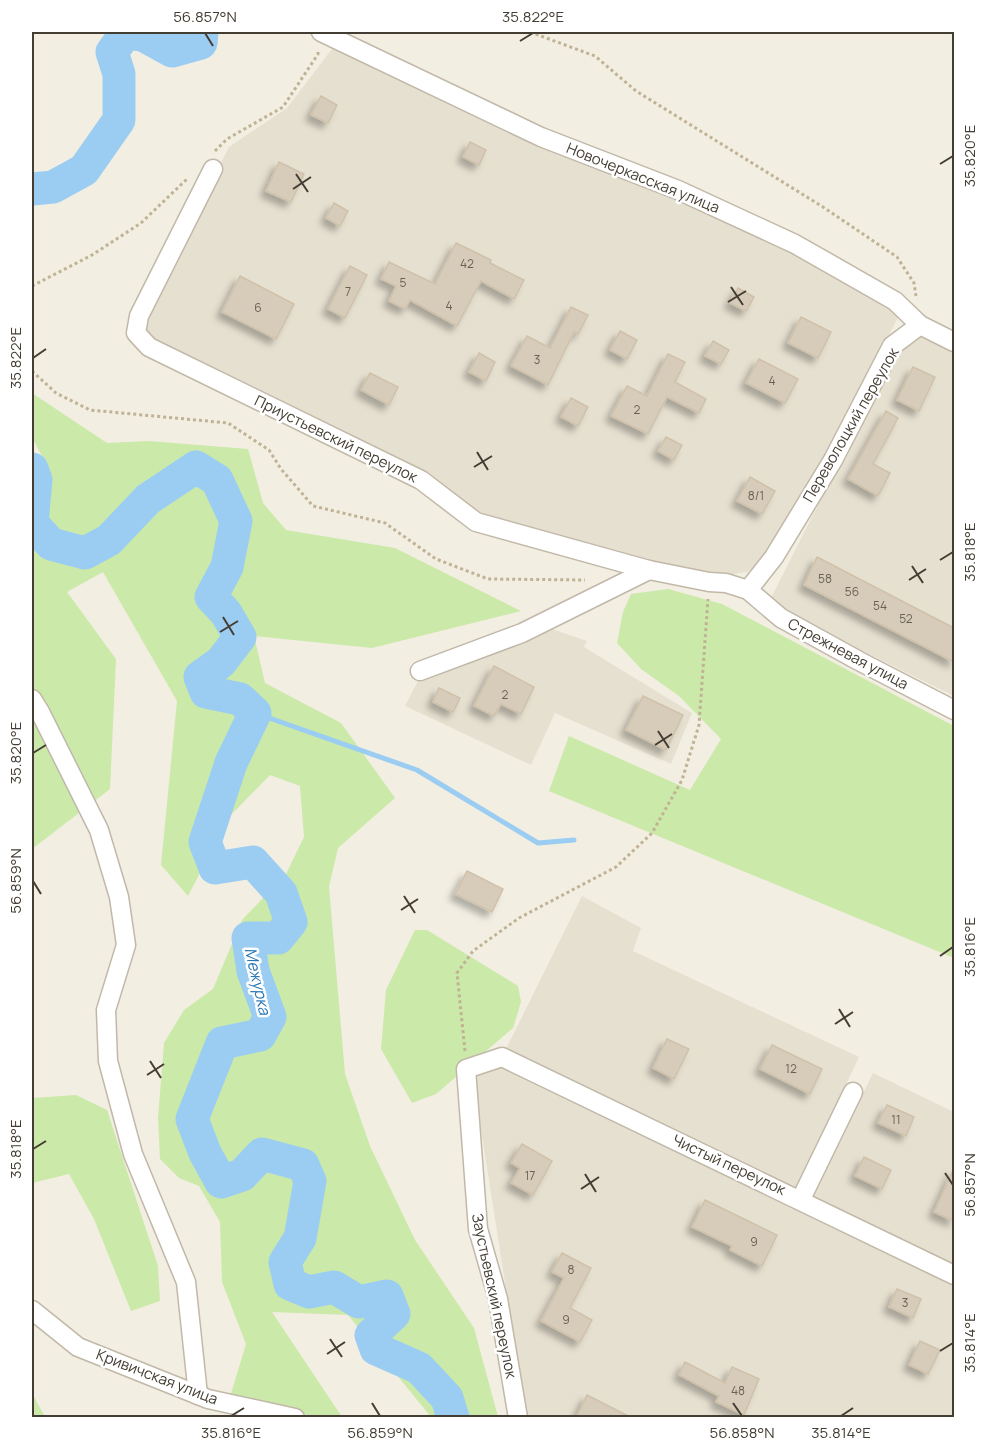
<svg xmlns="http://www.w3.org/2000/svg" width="986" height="1449" font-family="Manrope,sans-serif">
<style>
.residential{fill:#e6e0d0}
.green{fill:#cbe9a9}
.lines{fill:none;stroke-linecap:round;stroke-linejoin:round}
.stream{stroke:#9bcdf3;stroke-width:5}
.river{stroke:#9bcdf3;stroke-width:33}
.building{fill:#d7ccba;stroke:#cfc1aa;stroke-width:1.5;filter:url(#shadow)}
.minor-casing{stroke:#c1b8a8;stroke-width:21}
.path{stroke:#c0b295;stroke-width:3;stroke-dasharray:3 3;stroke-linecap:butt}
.minor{stroke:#fff;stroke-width:18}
.ticks{fill:none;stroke:#443d33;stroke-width:2}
.labels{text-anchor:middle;stroke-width:5;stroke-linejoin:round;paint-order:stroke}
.number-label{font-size:12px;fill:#696155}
.street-label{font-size:15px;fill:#443d33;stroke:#fff}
.water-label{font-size:16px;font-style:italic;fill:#2876b3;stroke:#fff}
.neatline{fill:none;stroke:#443d33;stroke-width:2}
.ticks-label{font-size:15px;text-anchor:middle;fill:#443d33}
</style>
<defs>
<filter id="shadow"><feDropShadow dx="-5.5" dy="5.5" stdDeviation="3" flood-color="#0004"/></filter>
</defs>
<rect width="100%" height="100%" fill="#f2eee2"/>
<g class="residential">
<polygon points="335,45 786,244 890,305 899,315 829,456 767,556 747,572 727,575 703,574 482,513 424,475 152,340 146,330 144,316 229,147 287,108"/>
<polygon points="920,336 954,352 954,696 768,604 897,349"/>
<polygon points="552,629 587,641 584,647 692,713 671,764 555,713 531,765 405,706 418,681"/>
<polygon points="582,896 641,928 633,951 859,1057 797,1189 505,1051"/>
<polygon points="502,1066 954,1278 954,1417 526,1417 473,1078 485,1069"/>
<polygon points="873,1073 954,1112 954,1268 812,1198"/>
</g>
<g class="green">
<polygon points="32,393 107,443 149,441 248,449 263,503 286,530 395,548 521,611 372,648 254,636 265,683 341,723 395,798 338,848 329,887 345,1074 370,1146 415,1240 474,1328 498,1417 431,1417 348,1315 272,1312 342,1417 317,1417 230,1397 246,1344 222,1282 220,1222 199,1186 179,1178 160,1159 158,1118 164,1043 184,1010 213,989 242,920 286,874 304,837 300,786 270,775 229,817 188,896 161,865 177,701 103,572 67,592 116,659 110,789 32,849 32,486 46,464 32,437"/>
<polygon points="668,589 722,604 954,726 954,958 549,791 569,736 690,790 721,739 679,696 641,669 617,643 623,612 631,594"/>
<polygon points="415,930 427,930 518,986 521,1002 513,1028 436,1094 412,1103 381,1049 386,990"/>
<polygon points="76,1095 107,1110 158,1266 160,1301 131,1311 94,1219 69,1174 32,1183 32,1098"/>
<polygon points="32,1393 45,1417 32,1417"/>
</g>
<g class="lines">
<polyline class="stream" points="255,713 417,770 538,843 574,840"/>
<g class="river">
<polyline points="32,189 53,187 84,170 119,120 119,74 112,52 126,33 143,35 172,51 201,43 202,32"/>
<polyline points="32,469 36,480 32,523 51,544 85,553 109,540 148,499 196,467 217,480 236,521 227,567 211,597 226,613 240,637 221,662 200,677 206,692 240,699 255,713 231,763 205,842 215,868 253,862 281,893 291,922 278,938 248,938 253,971 270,1017 260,1035 222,1043 192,1119 205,1153 221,1182 242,1175 262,1154 303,1165 310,1181 300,1238 285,1262 290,1284 309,1292 334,1287 359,1302 387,1296 394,1314 371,1335 376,1349 419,1368 447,1398 453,1418"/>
</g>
</g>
<g class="building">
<polygon points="321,96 337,105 328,123 311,115"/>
<polygon points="470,142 486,150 479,165 463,157"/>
<polygon points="279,162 304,174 291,202 266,191"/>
<polygon points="334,203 348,211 340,226 326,218"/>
<polygon points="456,243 491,260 490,263 524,280 514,299 481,281 457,326 410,300 405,309 389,301 396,286 381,279 389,262 435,284"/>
<polygon points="350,266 367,275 345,318 328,309"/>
<polygon points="240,276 294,304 276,339 222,312"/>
<polygon points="738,288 754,297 746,311 730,303"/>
<polygon points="571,307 588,315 578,334 574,332 548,385 511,366 527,336 550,348"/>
<polygon points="801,317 831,332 818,358 788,343"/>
<polygon points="620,331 637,340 627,359 610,350"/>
<polygon points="713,341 729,350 721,364 705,356"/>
<polygon points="479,353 495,362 486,381 469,372"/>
<polygon points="668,354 685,362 675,382 706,399 699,413 667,397 648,434 611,416 627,386 647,396"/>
<polygon points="759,359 798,379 785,403 746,383"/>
<polygon points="913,367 935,377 919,411 897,400"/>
<polygon points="370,373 398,387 389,405 361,390"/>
<polygon points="571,398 588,407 578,426 561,417"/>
<polygon points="886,411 898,418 873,464 890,473 878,496 848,479"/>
<polygon points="666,437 682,445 674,460 658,451"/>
<polygon points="750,477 775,491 762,514 737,501"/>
<polygon points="817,557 954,628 954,662 804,585"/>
<polygon points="494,666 534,687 521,714 501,704 494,716 474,706"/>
<polygon points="439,688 460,698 453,712 433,702"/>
<polygon points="643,696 683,715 666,750 626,730"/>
<polygon points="467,871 503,889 492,912 455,894"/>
<polygon points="667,1039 689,1049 674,1079 653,1068"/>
<polygon points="772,1045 822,1069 810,1094 760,1069"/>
<polygon points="887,1105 914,1117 906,1136 878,1123"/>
<polygon points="522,1144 552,1161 533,1195 511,1183 520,1168 511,1163"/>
<polygon points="864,1157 891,1170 882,1189 855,1176"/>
<polygon points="954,1168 954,1221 934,1212"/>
<polygon points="705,1200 777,1235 762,1266 730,1250 732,1246 692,1227"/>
<polygon points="562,1253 591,1268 570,1308 592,1320 580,1342 541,1321 564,1278 552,1272"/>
<polygon points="897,1289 921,1299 913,1318 889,1307"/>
<polygon points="920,1341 940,1350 928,1374 909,1365"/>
<polygon points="685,1362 725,1383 732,1367 759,1379 744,1415 716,1402 719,1396 679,1375"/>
<polygon points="587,1395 632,1418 576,1418"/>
</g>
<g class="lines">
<g class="minor-casing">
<g id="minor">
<polyline points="321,32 541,137 678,190 795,244 895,301 920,325 954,342"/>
<polyline points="213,169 139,316 136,333 149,347 421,480 476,522 649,570 709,582 726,583 748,590 781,618 859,661 954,710"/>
<polyline points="748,590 774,557 833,460 892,346 920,325"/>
<polyline points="420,671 522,633 649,570"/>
<polyline points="32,699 40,712 99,830 119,897 126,945 106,1010 108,1061 133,1154 186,1282 198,1395"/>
<polyline points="801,1199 853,1092"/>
<polyline points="32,1310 78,1347 208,1399 295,1418"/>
<polyline points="518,1418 498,1299 478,1229 466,1069 502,1057 954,1275"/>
</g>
</g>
<g class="path">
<polyline points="530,32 595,56 636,91 823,207 897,257 914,283 916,296"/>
<polyline points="215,151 227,139 283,107 318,54 318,50"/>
<polyline points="32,286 92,255 141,223 187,179"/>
<polyline points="32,371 56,393 90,410 228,423 269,450 281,469 313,506 385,523 436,559 488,579 585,580"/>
<polyline points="465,1051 457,973 473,951 519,918 616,867 652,833 682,780 699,725 708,599"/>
</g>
<use href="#minor" class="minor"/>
</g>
<path class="ticks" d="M205,33L213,46M520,41L533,33M940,164L953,156M296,174L308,192M293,189L311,177M731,287L743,305M728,302L746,291M33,358L46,349M477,452L488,470M474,467L492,456M940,560L953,552M912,566L923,583M909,580L926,569M223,617L234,635M220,632L238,621M658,731L669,748M655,745L672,734M33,753L46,745M33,881L41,894M404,896L415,913M401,910L418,899M940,956L953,947M839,1009L850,1027M835,1024L853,1012M150,1061L161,1078M147,1075L164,1064M33,1149L46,1141M945,1173L953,1185M585,1174L596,1192M581,1189L599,1177M330,1339L342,1357M940,1351L953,1343M327,1354L345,1342M372,1403L380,1416M733,1403L742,1416M231,1416L244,1408M841,1416L853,1408"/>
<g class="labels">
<g class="number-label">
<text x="467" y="268">42</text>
<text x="403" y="287">5</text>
<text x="348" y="296">7</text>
<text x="449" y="310">4</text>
<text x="258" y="312">6</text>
<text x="537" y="364">3</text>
<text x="772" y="385">4</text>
<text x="637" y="414">2</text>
<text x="756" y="500">8/1</text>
<text x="825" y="583">58</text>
<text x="852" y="596">56</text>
<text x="880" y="610">54</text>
<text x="906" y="623">52</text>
<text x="505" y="699">2</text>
<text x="791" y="1073">12</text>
<text x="896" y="1124">11</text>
<text x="530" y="1180">17</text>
<text x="754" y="1246">9</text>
<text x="571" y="1274">8</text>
<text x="905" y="1307">3</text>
<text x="566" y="1324">9</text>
<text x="738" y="1395">48</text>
</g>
<g class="street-label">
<text transform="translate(643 178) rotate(22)" y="5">Новочеркасская улица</text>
<text transform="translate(851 425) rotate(-60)" y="5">Переволоцкий переулок</text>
<text transform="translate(336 439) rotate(26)" y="5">Приустьевский переулок</text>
<text transform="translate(848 654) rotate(28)" y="5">Стрежневая улица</text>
<text transform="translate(729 1165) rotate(25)" y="5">Чистый переулок</text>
<text transform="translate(494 1296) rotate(78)" y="5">Заустьевский переулок</text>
<text transform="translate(157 1377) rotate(21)" y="5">Кривичская улица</text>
</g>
<g class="water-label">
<text transform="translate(258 981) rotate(77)" y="6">Межурка</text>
</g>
</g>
<rect width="986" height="1449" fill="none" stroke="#ffffff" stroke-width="66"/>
<rect x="33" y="33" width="920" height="1383" class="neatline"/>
<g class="ticks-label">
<text x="205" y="22">56.857°N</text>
<text x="533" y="22">35.822°E</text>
<text transform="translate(970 156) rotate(-90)" y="5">35.820°E</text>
<text transform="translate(16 358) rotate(-90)" y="5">35.822°E</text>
<text transform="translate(970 552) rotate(-90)" y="5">35.818°E</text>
<text transform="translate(16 753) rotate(-90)" y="5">35.820°E</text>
<text transform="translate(16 881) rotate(-90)" y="5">56.859°N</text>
<text transform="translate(970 947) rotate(-90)" y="5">35.816°E</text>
<text transform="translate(16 1149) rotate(-90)" y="5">35.818°E</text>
<text transform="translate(970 1185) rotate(-90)" y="5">56.857°N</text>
<text transform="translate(970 1343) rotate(-90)" y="5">35.814°E</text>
<text x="231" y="1438">35.816°E</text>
<text x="380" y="1438">56.859°N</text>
<text x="742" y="1438">56.858°N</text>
<text x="841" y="1438">35.814°E</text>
</g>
</svg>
